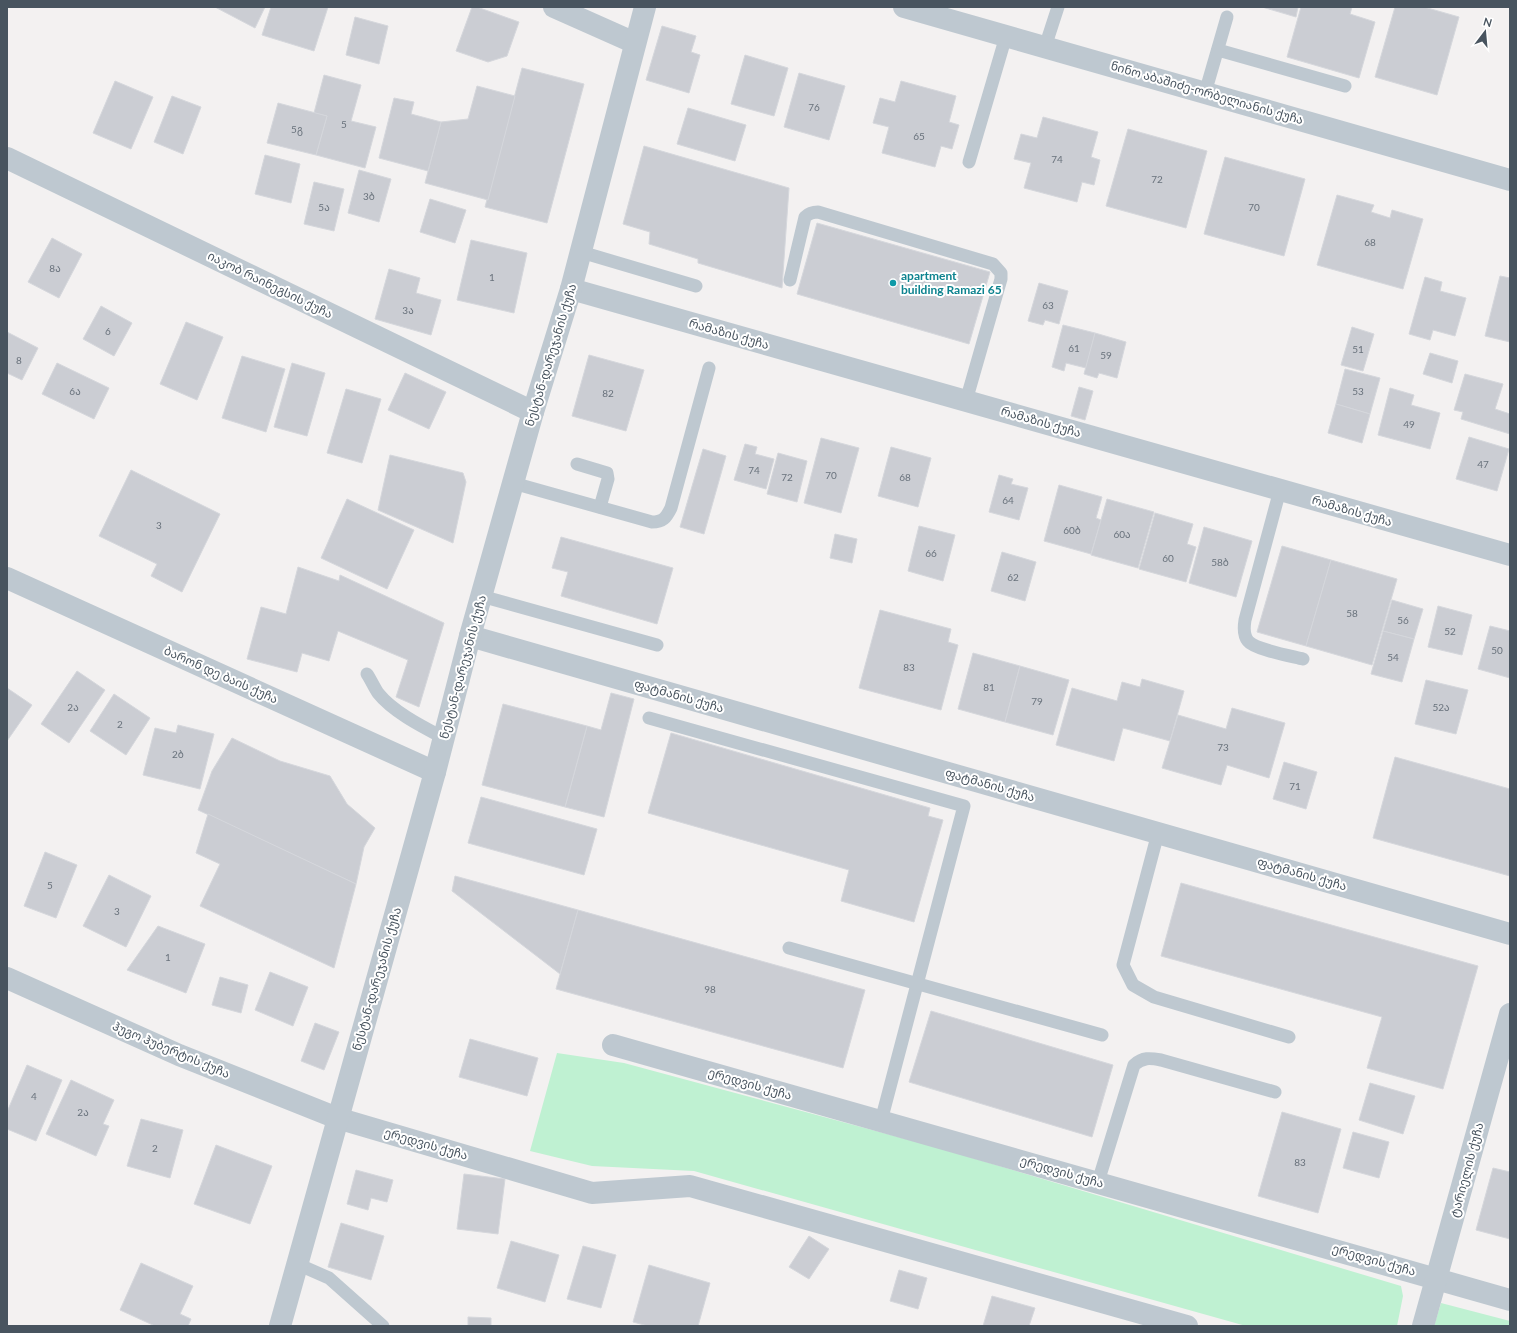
<svg xmlns="http://www.w3.org/2000/svg" width="1517" height="1333" font-family="Lato,'Noto Sans Georgian',sans-serif">
<style>
.green{fill:#bff1d2}
.building{fill:#cbcdd3;stroke:#d5d7dc}
.lines{fill:none;stroke-linecap:round;stroke-linejoin:round}
.service{stroke:#bec8d0;stroke-width:13}
.minor{stroke:#bec8d0;stroke-width:22}
.tertiary{stroke:#bec8d0;stroke-width:22}
.culture-dot{fill:#0f9aa8;stroke:#fff;stroke-width:1.5}
.labels{text-anchor:middle;stroke-width:4;stroke-linejoin:round;paint-order:stroke}
.number-label{font-size:10px;fill:#69727c}
.street-label{font-size:12px;fill:#48545f;stroke:#fff}
.culture-label{font-size:12px;font-weight:bold;fill:#0d838f;stroke:#fff;text-anchor:start}
</style>
<rect width="100%" height="100%" fill="#f3f1f1"/>
<g class="green">
<polygon points="557,1053 624,1063 939,1148 1401,1286 1403,1296 1397,1326 1246,1326 694,1171 592,1166 530,1151"/>
<polygon points="1441,1303 1510,1321 1510,1326 1434,1326"/>
</g>
<g class="building">
<polygon points="215,7 265,7 255,28"/>
<polygon points="271,7 328,7 314,51 262,35"/>
<polygon points="472,7 477,7 519,22 507,56 488,62 456,51"/>
<polygon points="1262,7 1298,7 1296,17"/>
<polygon points="1301,7 1352,7 1350,14 1375,22 1359,78 1287,57"/>
<polygon points="1395,7 1424,7 1459,17 1437,95 1375,77"/>
<polygon points="355,17 388,26 379,64 346,55"/>
<polygon points="662,26 696,36 691,52 700,55 689,93 646,80"/>
<polygon points="745,55 788,68 774,116 731,104"/>
<polygon points="522,68 584,84 547,223 485,207"/>
<polygon points="799,73 845,86 829,140 784,127"/>
<polygon points="324,75 361,85 351,121 376,127 365,168 316,155 327,116 314,113"/>
<polygon points="115,81 153,97 131,149 93,133"/>
<polygon points="901,81 956,96 949,122 959,125 952,149 941,146 935,167 882,153 889,127 873,123 880,98 895,102"/>
<polygon points="477,86 515,96 488,200 425,183 441,122 468,119"/>
<polygon points="172,96 201,107 183,154 154,142"/>
<polygon points="394,98 414,102 411,114 441,122 428,171 379,158"/>
<polygon points="278,103 327,116 316,155 267,143"/>
<polygon points="688,108 746,125 735,161 677,144"/>
<polygon points="1043,117 1098,132 1091,157 1100,160 1094,185 1082,182 1077,202 1024,188 1031,163 1014,159 1021,134 1037,138"/>
<polygon points="1128,129 1207,151 1186,228 1106,206"/>
<polygon points="644,146 789,188 782,288 698,263 698,259 649,244 650,232 623,224"/>
<polygon points="265,155 300,164 291,203 255,194"/>
<polygon points="1225,157 1305,179 1284,256 1204,234"/>
<polygon points="359,170 391,179 379,222 348,213"/>
<polygon points="314,182 344,189 334,231 304,224"/>
<polygon points="1337,195 1374,205 1371,212 1390,218 1392,210 1423,219 1403,289 1317,265"/>
<polygon points="430,199 466,210 455,243 420,232"/>
<polygon points="817,223 990,272 969,344 797,294"/>
<polygon points="52,238 82,254 59,298 28,282"/>
<polygon points="471,240 527,253 514,313 457,300"/>
<polygon points="389,269 420,278 416,293 441,300 431,335 375,319"/>
<polygon points="1500,276 1510,278 1510,342 1485,336"/>
<polygon points="1425,277 1442,282 1440,291 1466,298 1455,336 1433,330 1430,340 1409,334"/>
<polygon points="1039,283 1068,291 1059,324 1045,320 1043,325 1028,321"/>
<polygon points="101,306 132,323 114,356 83,339"/>
<polygon points="186,322 223,337 197,400 160,384"/>
<polygon points="1063,325 1095,333 1086,368 1066,363 1064,371 1052,367"/>
<polygon points="1352,327 1374,334 1363,371 1341,365"/>
<polygon points="7,332 38,348 22,380 7,373"/>
<polygon points="1095,333 1126,342 1117,378 1099,373 1097,378 1084,374"/>
<polygon points="1430,353 1458,361 1452,383 1423,374"/>
<polygon points="589,355 644,370 626,431 572,416"/>
<polygon points="242,356 285,369 266,432 222,418"/>
<polygon points="57,363 109,388 94,419 42,394"/>
<polygon points="292,363 325,373 307,436 274,427"/>
<polygon points="1345,369 1380,378 1370,414 1336,404"/>
<polygon points="405,373 446,392 429,429 388,410"/>
<polygon points="1465,374 1503,384 1495,409 1510,414 1510,434 1461,419 1463,412 1454,410"/>
<polygon points="1079,387 1093,391 1085,420 1071,416"/>
<polygon points="1390,388 1414,395 1411,405 1440,413 1430,449 1378,435"/>
<polygon points="346,389 381,399 362,463 327,453"/>
<polygon points="1336,404 1370,414 1362,443 1328,433"/>
<polygon points="1469,437 1509,449 1497,491 1456,479"/>
<polygon points="821,438 859,448 841,513 804,503"/>
<polygon points="745,444 757,447 755,454 774,459 766,489 734,480"/>
<polygon points="891,447 931,458 918,507 878,496"/>
<polygon points="703,449 726,456 704,534 680,527"/>
<polygon points="778,453 807,461 797,502 767,494"/>
<polygon points="390,455 463,473 466,482 453,543 378,510"/>
<polygon points="131,470 220,514 182,592 151,576 157,564 99,536"/>
<polygon points="999,475 1013,479 1011,484 1028,488 1019,520 989,512"/>
<polygon points="1059,485 1102,497 1096,518 1101,520 1091,554 1044,541"/>
<polygon points="347,499 414,530 387,589 321,558"/>
<polygon points="1107,499 1154,512 1138,568 1091,555"/>
<polygon points="1155,513 1193,524 1187,544 1196,547 1186,582 1139,569"/>
<polygon points="919,526 955,535 943,581 908,571"/>
<polygon points="1204,527 1252,541 1236,597 1189,583"/>
<polygon points="835,534 857,539 852,563 830,558"/>
<polygon points="561,537 673,568 657,624 561,596 568,572 552,568"/>
<polygon points="1282,546 1331,560 1306,646 1257,632"/>
<polygon points="1002,552 1036,562 1025,601 991,591"/>
<polygon points="1331,560 1397,579 1372,665 1306,646"/>
<polygon points="298,567 339,581 340,575 444,623 419,707 396,697 408,660 338,631 329,661 302,653 297,672 247,659 261,607 286,614"/>
<polygon points="1392,600 1423,609 1414,639 1383,631"/>
<polygon points="1438,606 1472,615 1462,655 1428,647"/>
<polygon points="880,610 951,629 948,642 958,645 941,710 859,688"/>
<polygon points="1490,626 1510,631 1510,678 1478,669"/>
<polygon points="1383,631 1414,639 1402,682 1371,674"/>
<polygon points="973,653 1020,666 1005,722 958,709"/>
<polygon points="1020,666 1069,680 1053,735 1005,722"/>
<polygon points="77,671 105,690 69,743 41,724"/>
<polygon points="1142,679 1184,691 1170,741 1123,728 1114,761 1056,745 1072,688 1117,701 1122,682 1140,687"/>
<polygon points="1426,680 1468,690 1456,734 1415,724"/>
<polygon points="7,688 32,705 7,741"/>
<polygon points="611,693 634,699 604,817 565,807 587,726 601,730"/>
<polygon points="114,694 150,718 126,755 90,731"/>
<polygon points="503,704 587,726 565,807 482,785"/>
<polygon points="1232,708 1285,723 1269,778 1227,765 1221,785 1162,768 1178,715 1226,729"/>
<polygon points="178,725 214,734 200,789 143,775 155,728 176,733"/>
<polygon points="671,733 930,808 928,816 943,820 914,922 841,901 849,870 648,813"/>
<polygon points="232,738 280,761 330,776 347,804 375,828 364,847 356,884 198,810 212,771"/>
<polygon points="1395,757 1510,789 1510,876 1373,838"/>
<polygon points="1284,762 1317,772 1306,809 1273,799"/>
<polygon points="481,797 597,829 584,875 468,843"/>
<polygon points="208,814 356,884 334,968 200,906 220,864 196,853"/>
<polygon points="45,852 77,865 56,918 24,906"/>
<polygon points="109,875 151,896 126,947 83,926"/>
<polygon points="455,876 578,910 560,974 452,891"/>
<polygon points="1181,883 1478,966 1443,1089 1367,1068 1382,1017 1161,956"/>
<polygon points="578,910 865,990 843,1068 556,989"/>
<polygon points="158,926 205,944 186,993 127,970"/>
<polygon points="270,972 308,987 293,1026 255,1010"/>
<polygon points="220,977 248,985 241,1013 212,1005"/>
<polygon points="931,1011 1113,1065 1092,1137 909,1082"/>
<polygon points="315,1023 339,1032 324,1070 301,1061"/>
<polygon points="470,1039 538,1058 527,1096 459,1077"/>
<polygon points="27,1065 62,1080 36,1141 7,1129 7,1112"/>
<polygon points="71,1080 114,1100 103,1124 109,1126 96,1156 46,1134"/>
<polygon points="1370,1083 1415,1096 1403,1134 1359,1120"/>
<polygon points="1282,1112 1341,1129 1318,1213 1258,1196"/>
<polygon points="141,1119 183,1130 170,1178 127,1166"/>
<polygon points="1353,1132 1389,1142 1379,1178 1343,1168"/>
<polygon points="216,1145 272,1166 250,1224 194,1204"/>
<polygon points="1493,1168 1510,1172 1510,1239 1476,1230"/>
<polygon points="356,1170 393,1180 387,1202 371,1198 368,1210 347,1204"/>
<polygon points="464,1174 505,1179 498,1234 457,1229"/>
<polygon points="341,1223 384,1236 371,1280 328,1267"/>
<polygon points="809,1236 829,1249 809,1279 789,1267"/>
<polygon points="511,1241 559,1255 545,1302 497,1288"/>
<polygon points="583,1246 616,1255 601,1308 567,1299"/>
<polygon points="141,1263 193,1286 180,1314 191,1319 188,1326 155,1326 120,1310"/>
<polygon points="649,1265 710,1283 698,1326 648,1326 633,1322"/>
<polygon points="899,1270 927,1278 918,1309 890,1301"/>
<polygon points="992,1296 1035,1308 1029,1326 983,1326"/>
<polygon points="468,1317 491,1318 491,1326 468,1326"/>
</g>
<g class="lines">
<g class="service">
<polyline points="1045,47 1058,7"/>
<polyline points="1218,50 1345,86"/>
<polyline points="1205,93 1227,17"/>
<polyline points="969,162 1006,36"/>
<polyline points="581,252 696,286"/>
<path d="M790,280L805,217C809,213 813,212 818,212L993,264L1001,273V279L966,401"/>
<polyline points="577,464 607,473 608,479 600,507"/>
<path d="M513,483L652,522C663,522 666,518 671,508L709,368"/>
<path d="M1280,490L1245,620C1244,626 1243,635 1248,641C1254,649 1291,656 1303,659"/>
<polyline points="481,596 657,645"/>
<path d="M367,674C371,680 374,687 378,693C393,712 423,727 444,738"/>
<polyline points="649,718 964,806 881,1121"/>
<polyline points="1158,833 1123,965 1133,985 1154,997 1289,1037"/>
<polyline points="789,948 1102,1035"/>
<path d="M1098,1182L1134,1065C1143,1057 1150,1058 1161,1060L1275,1092"/>
<polyline points="297,1264 329,1278 383,1326"/>
</g>
<g class="minor">
<polyline points="554,7 635,43"/>
<polyline points="904,7 1510,180"/>
<polyline points="7,158 533,412"/>
<polyline points="571,289 1510,555"/>
<polyline points="7,578 435,772"/>
<polyline points="470,636 1510,934"/>
<polyline points="7,978 179,1055 337,1118 592,1193 690,1186 1187,1326"/>
<polyline points="613,1045 1510,1300"/>
<polyline points="1423,1326 1510,1014"/>
</g>
<polyline class="tertiary" points="280,1326 435,772 470,636 513,483 533,412 571,289 645,7"/>
</g>
<circle class="culture-dot" cx="893" cy="283" r="4"/>
<g class="labels">
<g class="number-label">
<text x="814" y="111">76</text>
<text x="344" y="128">5</text>
<text x="297" y="133">5გ</text>
<text x="919" y="140">65</text>
<text x="1057" y="163">74</text>
<text x="1157" y="183">72</text>
<text x="369" y="200">3ბ</text>
<text x="324" y="211">5ა</text>
<text x="1254" y="211">70</text>
<text x="1370" y="246">68</text>
<text x="55" y="272">8ა</text>
<text x="492" y="281">1</text>
<text x="1048" y="309">63</text>
<text x="408" y="314">3ა</text>
<text x="108" y="335">6</text>
<text x="1074" y="352">61</text>
<text x="1358" y="353">51</text>
<text x="1106" y="359">59</text>
<text x="19" y="364">8</text>
<text x="75" y="395">6ა</text>
<text x="1358" y="395">53</text>
<text x="608" y="397">82</text>
<text x="1409" y="428">49</text>
<text x="1483" y="468">47</text>
<text x="754" y="474">74</text>
<text x="831" y="479">70</text>
<text x="787" y="481">72</text>
<text x="905" y="481">68</text>
<text x="1008" y="504">64</text>
<text x="159" y="529">3</text>
<text x="1072" y="534">60ბ</text>
<text x="1122" y="538">60ა</text>
<text x="931" y="557">66</text>
<text x="1168" y="562">60</text>
<text x="1220" y="566">58ბ</text>
<text x="1013" y="581">62</text>
<text x="1352" y="617">58</text>
<text x="1403" y="624">56</text>
<text x="1450" y="635">52</text>
<text x="1497" y="654">50</text>
<text x="1393" y="661">54</text>
<text x="909" y="671">83</text>
<text x="989" y="691">81</text>
<text x="1037" y="705">79</text>
<text x="73" y="711">2ა</text>
<text x="1441" y="711">52ა</text>
<text x="120" y="728">2</text>
<text x="1223" y="751">73</text>
<text x="178" y="758">2ბ</text>
<text x="1295" y="790">71</text>
<text x="50" y="889">5</text>
<text x="117" y="915">3</text>
<text x="168" y="961">1</text>
<text x="710" y="993">98</text>
<text x="34" y="1100">4</text>
<text x="83" y="1116">2ა</text>
<text x="155" y="1152">2</text>
<text x="1300" y="1166">83</text>
</g>
<g class="street-label">
<text transform="translate(1207 93) rotate(16)" y="4">ნინო აბაშიძე-ორბელიანის ქუჩა</text>
<text transform="translate(270 285) rotate(26)" y="4">იაკობ რაინეგსის ქუჩა</text>
<text transform="translate(729 334) rotate(16)" y="4">რამაზის ქუჩა</text>
<text transform="translate(551 355) rotate(-73)" y="4">ნესტან-დარეჯანის ქუჩა</text>
<text transform="translate(1041 422) rotate(16)" y="4">რამაზის ქუჩა</text>
<text transform="translate(1352 511) rotate(16)" y="4">რამაზის ქუჩა</text>
<text transform="translate(463 667) rotate(-75)" y="4">ნესტან-დარეჯანის ქუჩა</text>
<text transform="translate(221 675) rotate(24)" y="4">ბარონ დე ბაის ქუჩა</text>
<text transform="translate(679 696) rotate(16)" y="4">ფატმანის ქუჩა</text>
<text transform="translate(990 785) rotate(16)" y="4">ფატმანის ქუჩა</text>
<text transform="translate(1302 874) rotate(16)" y="4">ფატმანის ქუჩა</text>
<text transform="translate(377 979) rotate(-74)" y="4">ნესტან-დარეჯანის ქუჩა</text>
<text transform="translate(171 1050) rotate(23)" y="4">ჰუგო ჰუბერტის ქუჩა</text>
<text transform="translate(750 1084) rotate(16)" y="4">ერედვის ქუჩა</text>
<text transform="translate(426 1144) rotate(16)" y="4">ერედვის ქუჩა</text>
<text transform="translate(1467 1170) rotate(-75)" y="4">ტარიელის ქუჩა</text>
<text transform="translate(1062 1172) rotate(16)" y="4">ერედვის ქუჩა</text>
<text transform="translate(1374 1260) rotate(16)" y="4">ერედვის ქუჩა</text>
</g>
<g class="culture-label">
<text x="901" y="280">apartment<tspan x="901" dy="14">building Ramazi 65</tspan></text>
</g>
</g>
<rect width="1517" height="1333" fill="none" stroke="#48545f" stroke-width="16"/>
<g transform="translate(1485 32) rotate(16)" stroke="#ffffff" stroke-width="3" paint-order="stroke">
<path d="M0-3L7 15L0 10L-7 15Z" fill="#48545f"/>
<text y="-6" font-size="11" font-weight="bold" text-anchor="middle" fill="#48545f">N</text>
</g>
</svg>
